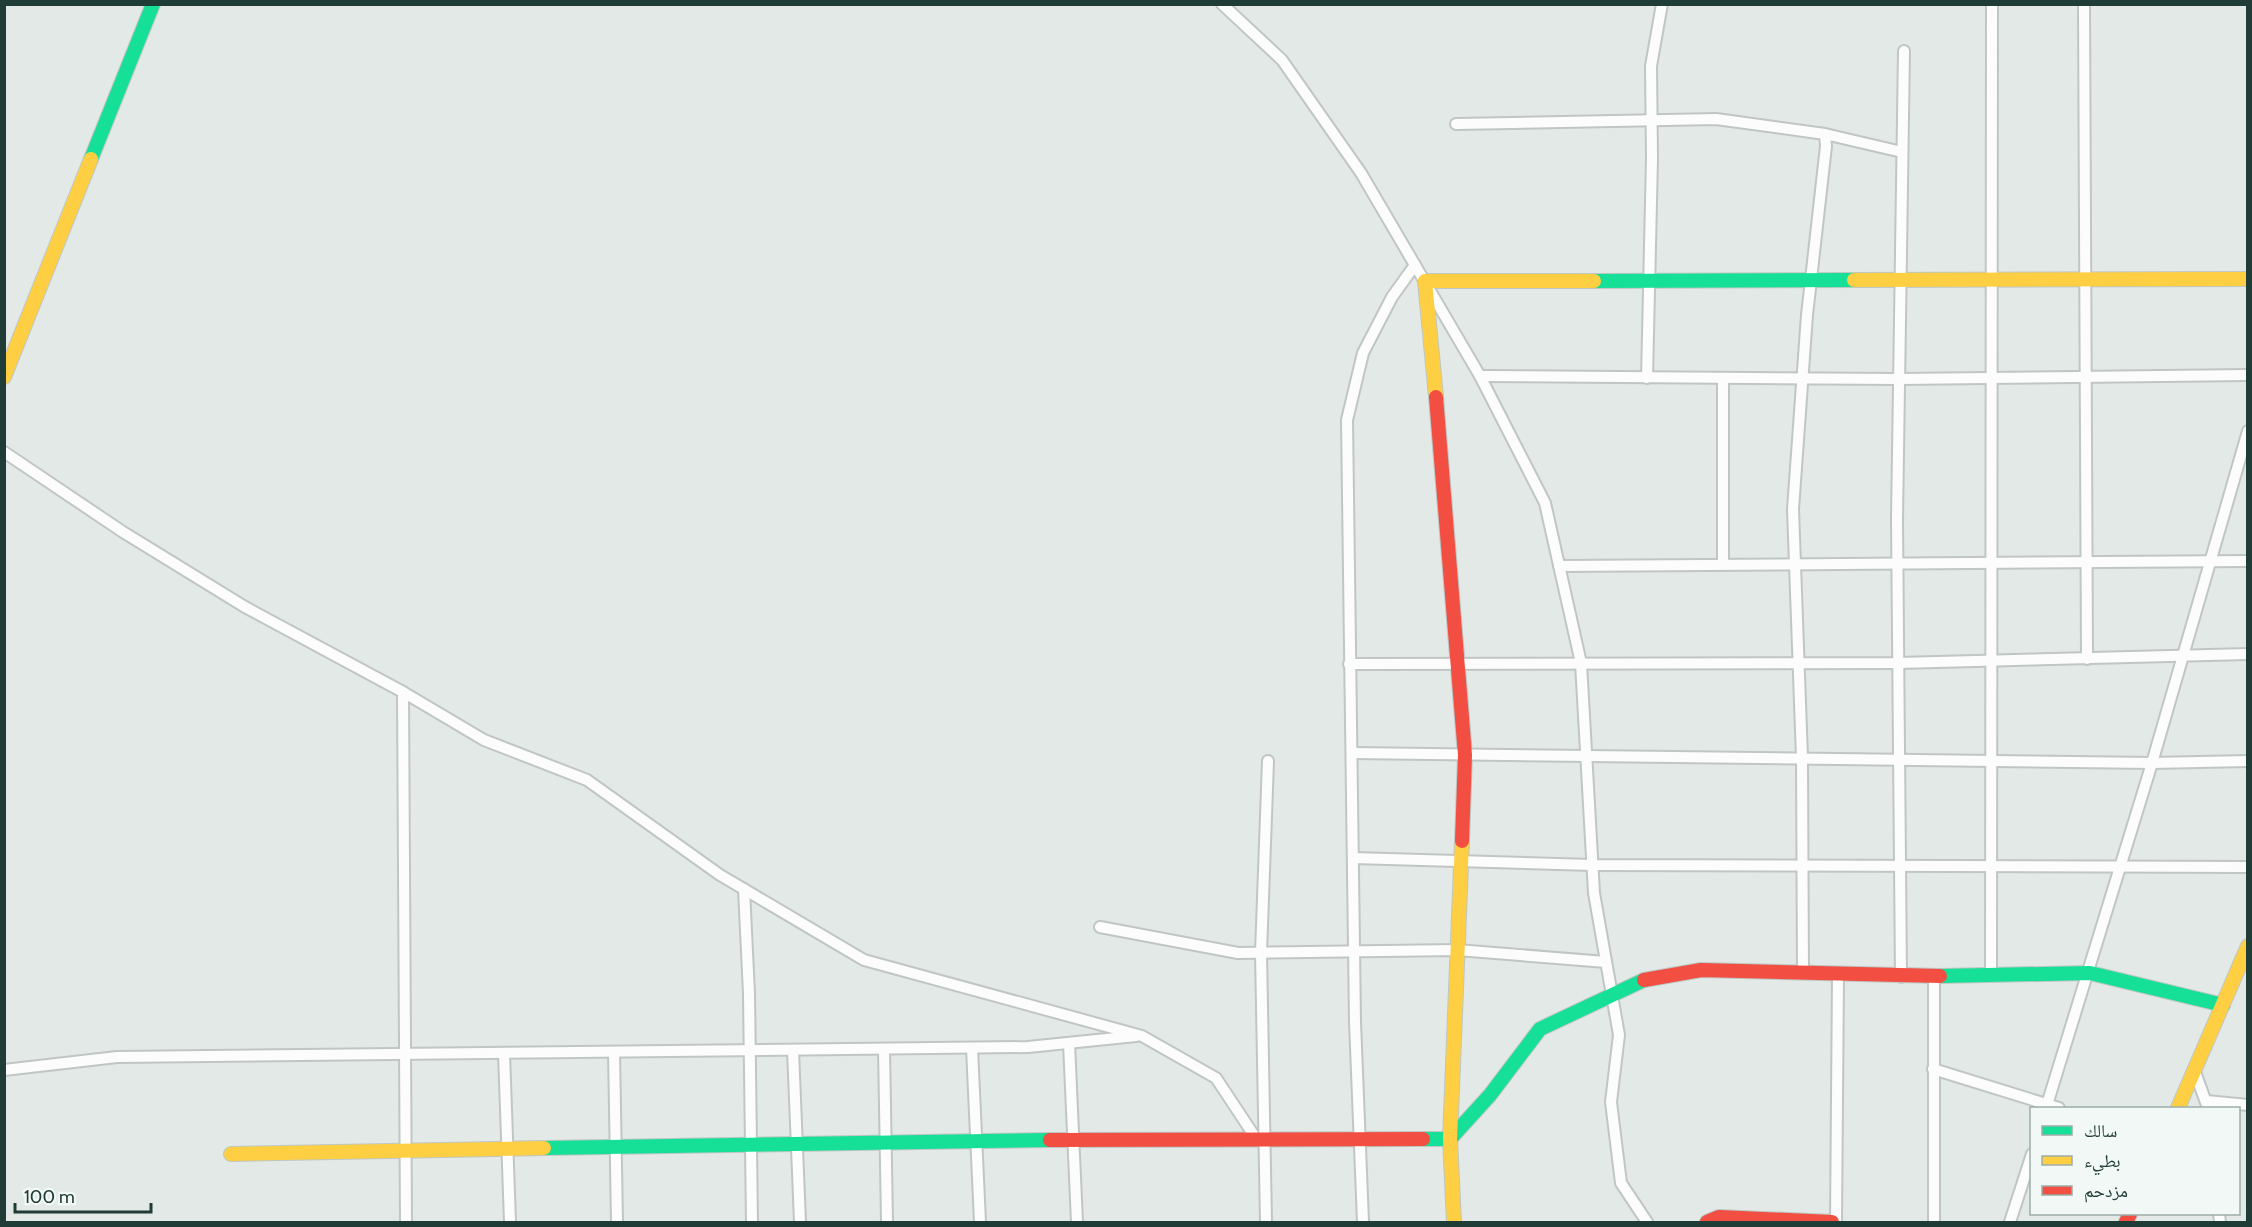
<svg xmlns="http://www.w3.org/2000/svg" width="2252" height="1227" font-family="Cabin,'Noto Naskh Arabic',sans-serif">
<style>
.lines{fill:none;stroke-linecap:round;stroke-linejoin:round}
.street-casing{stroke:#c0c6c4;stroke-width:14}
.fast-casing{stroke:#bec7c4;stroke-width:16}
.slow-casing{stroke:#bec7c4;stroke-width:16}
.jam-casing{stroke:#bec7c4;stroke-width:16}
.street{stroke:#fbfcfb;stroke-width:10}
.fast{stroke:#16e098;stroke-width:14}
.slow{stroke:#ffcf43;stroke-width:14}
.jam{stroke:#f24e42;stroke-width:14}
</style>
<rect width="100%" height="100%" fill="#e3e9e6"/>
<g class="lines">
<g class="street-casing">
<g id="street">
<polyline points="1222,4 1282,60 1361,173 1480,376 1545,503 1581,663 1594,893 1619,1035 1611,1102 1621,1183 1647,1222"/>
<polyline points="2084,4 2087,659"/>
<polyline points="1456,124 1716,119 1825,134 1902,152"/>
<polyline points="1480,376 1899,379 2248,375"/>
<polyline points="1647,378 1652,158 1651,66 1662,4"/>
<polyline points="4,452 123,532 245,607 403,692 484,740 587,780 720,875 864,960 1142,1036 1216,1078 1257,1140"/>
<polyline points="1723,565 1723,378"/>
<polyline points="1559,566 2248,561"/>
<polyline points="1349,664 1898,663 2248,654"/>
<polyline points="403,692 406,1222"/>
<polyline points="1352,753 2152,763 2248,761"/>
<polyline points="1353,858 1592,865 2248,867"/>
<polyline points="744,889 749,994 752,1222"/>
<polyline points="1100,927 1238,953 1457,950 1606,962"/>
<polyline points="1803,973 1802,758 1793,509 1807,315 1826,146 1825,134"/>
<polyline points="1991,975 1992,4"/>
<polyline points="1901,977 1897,520 1904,51"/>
<polyline points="1934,977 1934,1222"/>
<polyline points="1069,1043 1077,1222"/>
<polyline points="972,1048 980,1222"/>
<polyline points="884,1049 887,1222"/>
<polyline points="793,1050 800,1222"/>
<polyline points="614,1052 617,1222"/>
<polyline points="504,1053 510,1222"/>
<polyline points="1933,1069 2059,1108"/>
<polyline points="4,1070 117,1057 1028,1047 1136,1036"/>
<polyline points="2195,1072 2208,1108"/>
<polyline points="2206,1101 2248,1105"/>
<polyline points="2046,1108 2152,763 2248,431"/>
<polyline points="2219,1214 2220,1222"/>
<polyline points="1266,1222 1261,953 1268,761"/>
<polyline points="1363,1222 1355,1022 1347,420 1363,353 1392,297 1415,265"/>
<polyline points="1836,1222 1838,975"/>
<polyline points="2010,1222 2032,1154"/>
</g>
</g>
<g class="fast-casing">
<g id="fast">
<polyline points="91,159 153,4"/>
<polyline points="1594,281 1854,280"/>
<polyline points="1940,976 2090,973 2223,1005"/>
<polyline points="1423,1139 1450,1139 1490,1095 1540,1029 1644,980"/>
<polyline points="544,1148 1050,1140"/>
</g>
</g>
<g class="slow-casing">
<g id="slow">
<polyline points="1854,280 2248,279"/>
<polyline points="4,377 91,159"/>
<polyline points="1436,397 1425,281 1594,281"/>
<polyline points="2178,1108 2248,946"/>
<polyline points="231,1154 544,1148"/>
<polyline points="1454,1222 1450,1139 1462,841"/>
</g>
</g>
<g class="jam-casing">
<g id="jam">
<polyline points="1436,397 1465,755 1462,841"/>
<polyline points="1644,980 1701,970 1940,976"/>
<polyline points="1050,1140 1423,1139"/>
<polyline points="1707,1222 1719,1217 1832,1222"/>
<polyline points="2126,1222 2130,1214"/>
</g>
</g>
<use href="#street" class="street"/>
<use href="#fast" class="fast"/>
<use href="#slow" class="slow"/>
<use href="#jam" class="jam"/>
</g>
<rect width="2252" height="1227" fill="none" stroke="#203c37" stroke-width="12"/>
<rect x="2030" y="1107" width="210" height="108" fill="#f1f8f5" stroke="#9dada9" stroke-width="1.5"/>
<rect x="2042" y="1126" width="30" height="9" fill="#16e098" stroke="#9dada9" stroke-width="1.5"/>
<text x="2084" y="1137" font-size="18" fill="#203c37">سالك</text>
<rect x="2042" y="1156" width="30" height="9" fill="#ffcf43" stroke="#9dada9" stroke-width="1.5"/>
<text x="2084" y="1167" font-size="18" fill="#203c37">بطيء</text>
<rect x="2042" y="1186" width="30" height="9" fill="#f24e42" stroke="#9dada9" stroke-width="1.5"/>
<text x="2084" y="1197" font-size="18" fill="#203c37">مزدحم</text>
<path d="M15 1203v9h136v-9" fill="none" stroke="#203c37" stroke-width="3"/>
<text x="24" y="1203" font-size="18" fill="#203c37" stroke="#f1f8f5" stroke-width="4.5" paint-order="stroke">100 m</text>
</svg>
